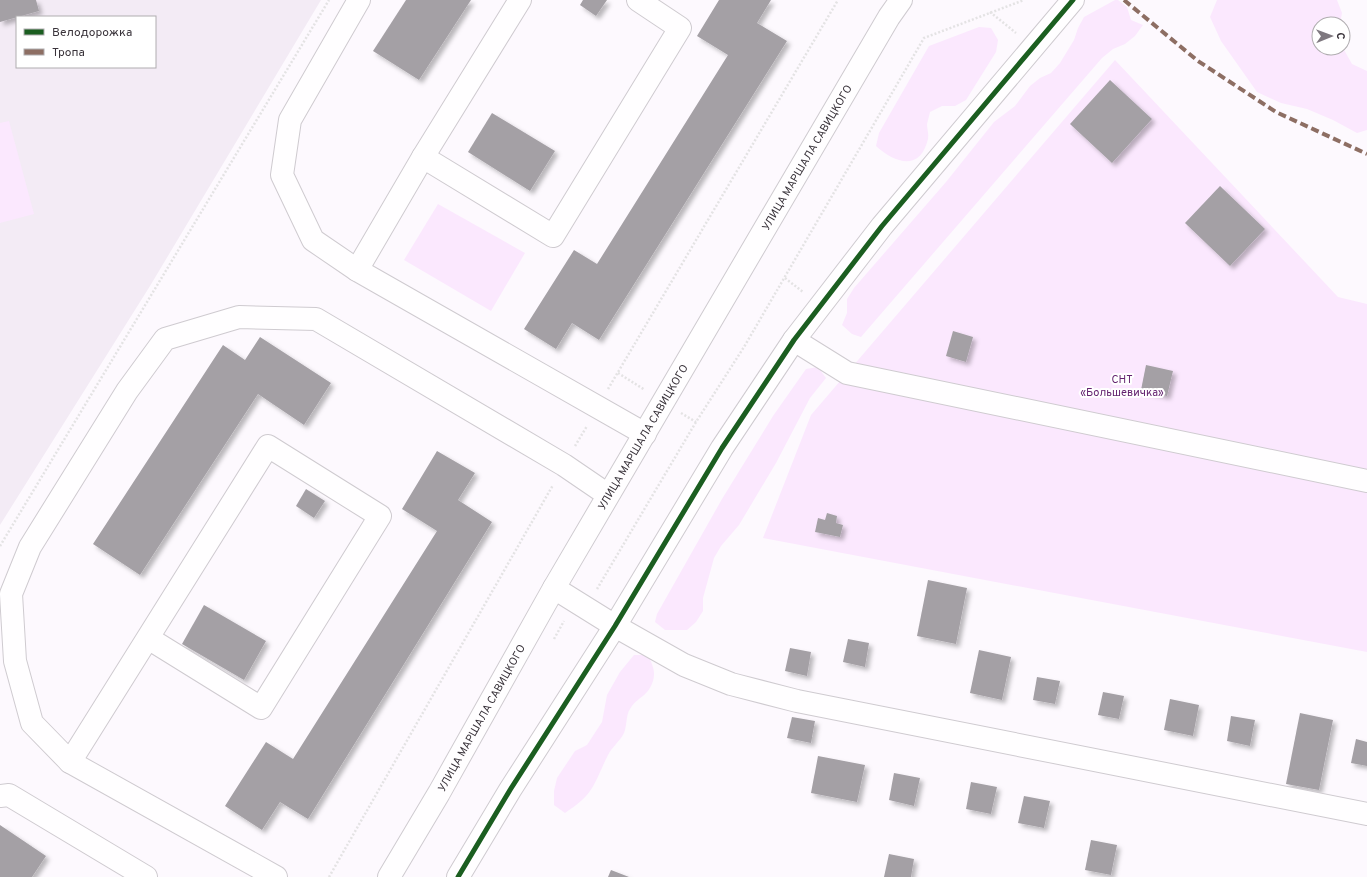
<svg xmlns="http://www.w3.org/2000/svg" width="1367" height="877" font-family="Overpass,sans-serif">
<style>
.built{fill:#f3ebf5;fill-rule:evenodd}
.green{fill:#fbe8fe}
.building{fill:#a4a0a5;filter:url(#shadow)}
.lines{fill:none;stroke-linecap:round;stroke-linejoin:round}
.minor-casing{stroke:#cfcbd0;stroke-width:24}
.path{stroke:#e4e3e4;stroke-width:2.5;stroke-dasharray:2 2;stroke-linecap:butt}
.minor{stroke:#fffeff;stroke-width:22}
.quiet{stroke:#8d6e63;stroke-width:4;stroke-dasharray:8 4;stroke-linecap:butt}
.cycleway-casing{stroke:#fff;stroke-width:8}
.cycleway{stroke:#1b5e20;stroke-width:5}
.labels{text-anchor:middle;stroke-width:4;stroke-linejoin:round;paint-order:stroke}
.street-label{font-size:11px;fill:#39333a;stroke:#fff}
.park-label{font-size:11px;fill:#63226f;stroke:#fff}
</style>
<defs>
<filter id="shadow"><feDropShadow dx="3.5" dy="3.5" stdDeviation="2" flood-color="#0004"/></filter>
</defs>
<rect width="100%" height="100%" fill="#fdf9fe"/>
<path class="built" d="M0,0H321L150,286L0,525ZM17,17H155V67H17Z"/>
<g class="green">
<polygon points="1115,0 1118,0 1127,7 1131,20 1143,25 1135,36 1125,44 1113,49 1102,58 861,337 852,334 842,325 847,313 847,299 854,288 946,182 994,122 1015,106 1030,86 1040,78 1051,73 1060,63 1074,40 1078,28 1084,17"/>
<polygon points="1217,0 1337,0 1342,13 1340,24 1319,24 1319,48 1343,48 1352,64 1367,71 1367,130 1357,133 1333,120 1307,109 1281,103 1257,92 1221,41 1210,17"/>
<path d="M979,27L991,28L998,40L996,52L966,100L955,106H942L930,112C929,116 928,120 927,124C927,129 929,134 928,139C920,172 895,163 876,146L879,133L929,46Z"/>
<polygon points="1115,60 1338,297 1367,304 1367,652 763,538 811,415"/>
<polygon points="9,121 34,214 0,223 0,123"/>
<polygon points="438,204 525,253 491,311 404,260"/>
<polygon points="818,367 826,378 810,398 776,463 739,525 721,546 714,558 703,598 703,611 696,622 687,630 665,630 655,622 657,614 722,499 773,416 806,369"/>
<path d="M634,655H648C652,664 656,671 653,681C648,697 637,697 630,709C626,714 627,726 624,733C620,741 612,747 608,755C600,770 595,789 582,800C577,805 570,809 565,813L554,805V791L557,778L575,751L587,745L602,722L607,695L620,672Z"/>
</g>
<g class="building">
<polygon points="0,0 36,0 39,11 0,22"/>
<polygon points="406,0 471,0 419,80 373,51"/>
<polygon points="583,0 607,0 596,16 580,5"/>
<polygon points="719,0 771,0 757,23 787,41 599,340 572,323 556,349 524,329 574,250 597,264 728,55 697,36"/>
<polygon points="1110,80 1152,119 1112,163 1070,124"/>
<polygon points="492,113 555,151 530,191 468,152"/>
<polygon points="1220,186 1265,229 1230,266 1185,223"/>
<polygon points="953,331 973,337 966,362 946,356"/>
<polygon points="260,337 331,383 304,425 258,394 140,575 93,544 223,345 245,360"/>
<polygon points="1146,365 1173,371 1167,396 1141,390"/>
<polygon points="437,451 475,473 458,500 492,522 308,819 280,802 262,830 225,806 266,742 293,759 437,531 402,509"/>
<polygon points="306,489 325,501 314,518 296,506"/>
<polygon points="827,513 837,516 836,523 843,525 840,537 815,532 818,518 825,520"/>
<polygon points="928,580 967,588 956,644 917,636"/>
<polygon points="204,605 266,641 244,680 182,644"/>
<polygon points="848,639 869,643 865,667 843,662"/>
<polygon points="790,648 811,652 807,676 785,671"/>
<polygon points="979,650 1011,657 1002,700 970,693"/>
<polygon points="1037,677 1060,681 1055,704 1033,700"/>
<polygon points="1103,692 1124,696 1119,719 1098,715"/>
<polygon points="1170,699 1199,705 1193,736 1164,730"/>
<polygon points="1300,713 1333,720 1319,790 1286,784"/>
<polygon points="1231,716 1255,720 1250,746 1227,741"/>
<polygon points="792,717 815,721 811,743 787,738"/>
<polygon points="1356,739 1367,742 1367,766 1351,763"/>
<polygon points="818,756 865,765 857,802 811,793"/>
<polygon points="894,773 920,778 914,806 889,800"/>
<polygon points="971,782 997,787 991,814 966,809"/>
<polygon points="1024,796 1050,801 1044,828 1018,823"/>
<polygon points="0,825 46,856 32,877 0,877"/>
<polygon points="1091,840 1117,845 1111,875 1085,870"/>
<polygon points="889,854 914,859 911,877 884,877"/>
<polygon points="611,870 629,877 608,877"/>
</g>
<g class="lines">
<g class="minor-casing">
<g id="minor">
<polyline points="359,0 290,120 282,175 313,240 357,270 645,434"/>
<polyline points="423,157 553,236 680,28 638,0"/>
<polyline points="357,270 423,157 520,0"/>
<polyline points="794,340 847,373 1367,481"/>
<polyline points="554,588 615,626 684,665 731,684 797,701 1367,814"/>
<polyline points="70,762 268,446 380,516 261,708 148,638"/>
<polyline points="0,796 9,795 146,877"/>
<polyline points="276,877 70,762 32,723 15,661 11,594 30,547 127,391 165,339 239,317 316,319 564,465 608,495"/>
<path id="s1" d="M389,877L439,793L554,588L889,17L901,0"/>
<polyline points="458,877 510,790 615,626 722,448 794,340 882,226 1073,0"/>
</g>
</g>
<g class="path">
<polyline points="990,12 1016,33"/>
<polyline points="785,278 803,292"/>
<polyline points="618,373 645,390"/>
<polyline points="608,389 838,0"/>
<polyline points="681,413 696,422"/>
<polyline points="575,446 587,426"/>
<polyline points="0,546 329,0"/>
<polyline points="597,589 696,422 744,347 924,38 1024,0"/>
<polyline points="554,639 564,621"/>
<polyline points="329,877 553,485"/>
</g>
<use href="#minor" class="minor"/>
<polyline class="quiet" points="1124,0 1198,61 1276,112 1367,154"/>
<g class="cycleway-casing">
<polyline id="cycleway" points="458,877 510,790 615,626 722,448 794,340 882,226 1073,0"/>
</g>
<use href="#cycleway" class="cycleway"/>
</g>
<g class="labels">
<g class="street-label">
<text dy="4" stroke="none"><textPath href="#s1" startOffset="832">УЛИЦА МАРШАЛА САВИЦКОГО</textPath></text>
<text dy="4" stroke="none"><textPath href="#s1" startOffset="508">УЛИЦА МАРШАЛА САВИЦКОГО</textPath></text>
<text dy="4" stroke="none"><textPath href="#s1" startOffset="184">УЛИЦА МАРШАЛА САВИЦКОГО</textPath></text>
</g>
<g class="park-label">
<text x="1122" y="383">СНТ<tspan x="1122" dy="13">«Большевичка»</tspan></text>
</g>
</g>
<rect x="16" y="16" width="140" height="52" fill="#ffffff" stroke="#b0adb0"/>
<rect x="24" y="29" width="20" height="6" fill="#1b5e20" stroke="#b0adb0"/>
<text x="52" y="36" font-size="12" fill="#39333a">Велодорожка</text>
<rect x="24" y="49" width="20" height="6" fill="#8d6e63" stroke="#b0adb0"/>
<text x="52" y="56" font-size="12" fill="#39333a">Тропа</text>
<g transform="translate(1331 36) rotate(89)"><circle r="19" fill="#ffffff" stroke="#b0adb0"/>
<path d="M0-3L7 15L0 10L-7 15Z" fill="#7e787f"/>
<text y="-6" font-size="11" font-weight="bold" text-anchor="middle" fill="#39333a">С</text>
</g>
</svg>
